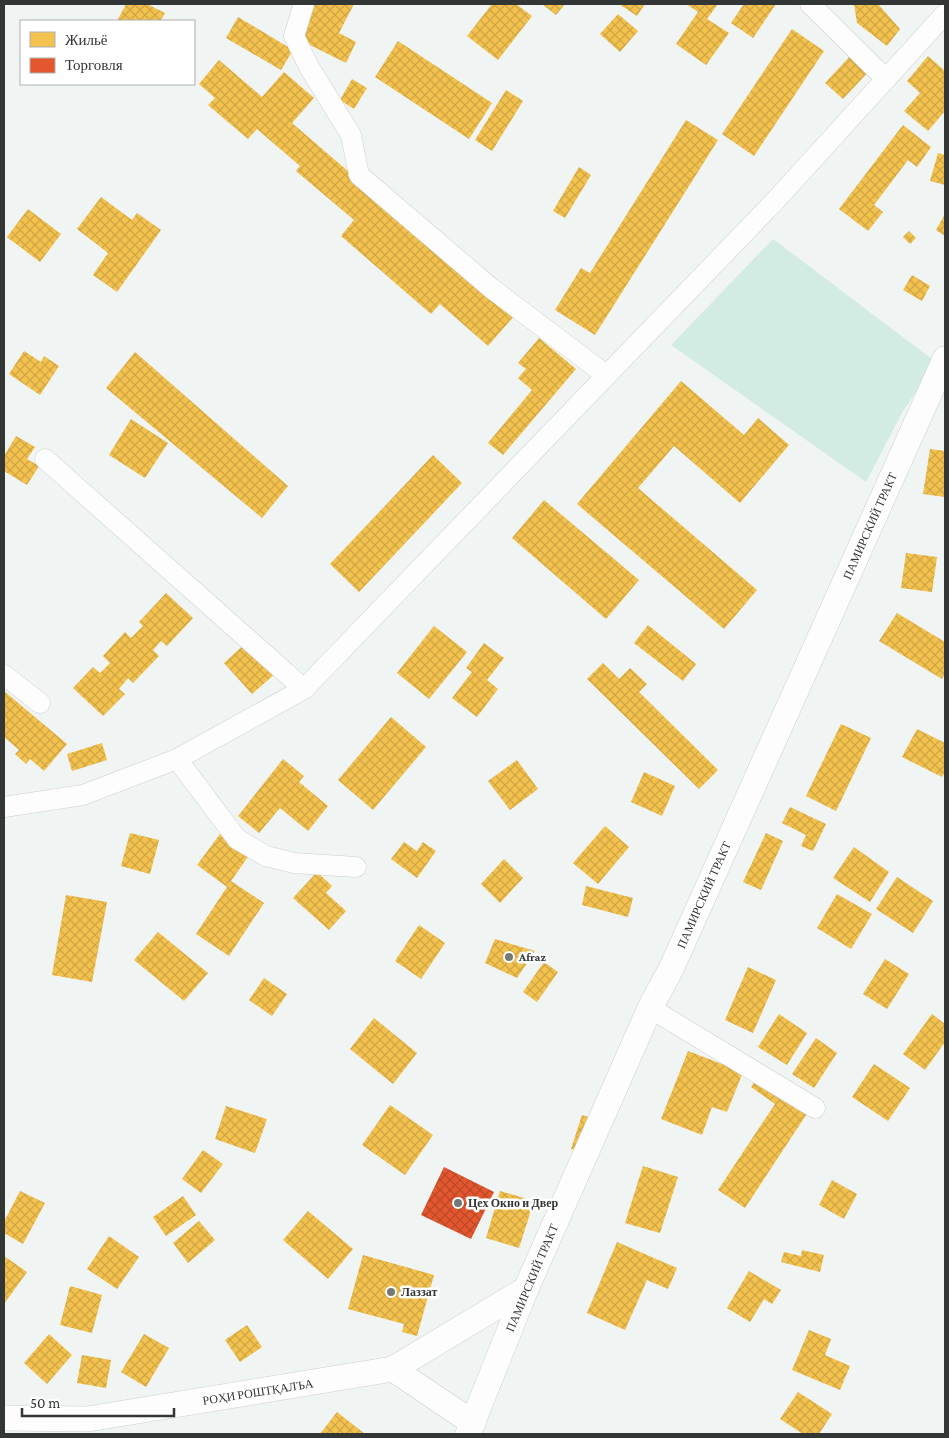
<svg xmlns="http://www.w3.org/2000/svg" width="949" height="1438" font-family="'Crimson Pro',serif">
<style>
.pitch{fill:#d2ece4}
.homes{fill:url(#homes-cross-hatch)}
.shops{fill:url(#shops-cross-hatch)}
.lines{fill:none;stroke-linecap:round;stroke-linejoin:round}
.minor-casing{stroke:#cccfce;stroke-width:21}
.major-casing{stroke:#cccfce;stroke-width:26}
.minor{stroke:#fdfdfd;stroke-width:20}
.major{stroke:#fdfdfd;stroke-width:25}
.poi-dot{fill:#747877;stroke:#fff;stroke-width:2}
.labels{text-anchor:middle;stroke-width:5;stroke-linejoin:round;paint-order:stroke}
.street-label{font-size:12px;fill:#323635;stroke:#fff}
.poi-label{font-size:12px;font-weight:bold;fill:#323635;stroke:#fff;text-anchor:start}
</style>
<defs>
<pattern id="homes-cross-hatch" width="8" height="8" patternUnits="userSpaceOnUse" patternTransform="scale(1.25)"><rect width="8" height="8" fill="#f2c14e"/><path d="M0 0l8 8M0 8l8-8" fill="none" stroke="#d0a645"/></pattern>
<pattern id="shops-cross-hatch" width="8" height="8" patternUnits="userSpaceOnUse" patternTransform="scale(1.25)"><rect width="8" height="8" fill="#e4572e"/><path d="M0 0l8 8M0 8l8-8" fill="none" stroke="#b94928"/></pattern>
</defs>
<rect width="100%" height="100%" fill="#f0f4f2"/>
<polygon class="pitch" points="773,239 936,362 903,411 866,482 671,345"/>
<g class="homes">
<polygon points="126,4 147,4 165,13 160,21 117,21"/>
<polygon points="310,4 354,4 339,33 356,42 346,63 300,40 310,19 304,16"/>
<polygon points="492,4 516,4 532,16 498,60 467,36"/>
<polygon points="542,4 565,4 556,15"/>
<polygon points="619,4 645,4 637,16"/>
<polygon points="686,4 718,4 707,19 729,33 706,65 676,44 698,12"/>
<polygon points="744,4 776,4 753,38 731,23"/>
<polygon points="854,4 878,4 900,29 887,46 857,23"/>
<polygon points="618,14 638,31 620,52 600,34"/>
<polygon points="238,17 293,50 281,70 226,38"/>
<polygon points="792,29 824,51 754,156 722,134"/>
<polygon points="398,41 492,103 469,139 375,77"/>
<polygon points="853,53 871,69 843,99 825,83"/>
<polygon points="928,56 945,71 945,111 928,131 904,111 920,93 907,81"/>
<polygon points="219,60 262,97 284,72 314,98 292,123 515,315 488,346 440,304 431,314 341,236 354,220 296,171 300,166 257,129 248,139 208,105 215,98 199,84"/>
<polygon points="352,79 367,88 354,109 340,100"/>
<polygon points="506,90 523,101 492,151 475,140"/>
<polygon points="686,120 718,140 595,335 555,310 581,268 590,273"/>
<polygon points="903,125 931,147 917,167 908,160 874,205 883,212 868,231 839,209"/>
<polygon points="938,153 945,155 945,185 930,181"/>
<polygon points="579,167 591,175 565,218 553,211"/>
<polygon points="101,197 132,220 137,213 161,230 117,292 93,275 108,253 77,229"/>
<polygon points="28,209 61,234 40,262 7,237"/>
<polygon points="945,214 945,236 936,230"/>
<polygon points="909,231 916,238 910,244 903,237"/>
<polygon points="912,275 930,286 922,301 903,290"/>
<polygon points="539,338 576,369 503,455 488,443 532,390 518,378 526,369 518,363"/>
<polygon points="24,351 41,362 44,356 59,366 40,395 9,374"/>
<polygon points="135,352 288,486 262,518 106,388"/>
<polygon points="681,381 744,435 758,418 789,445 740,503 674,446 638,488 757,590 724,629 577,504"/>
<polygon points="131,419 168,443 145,478 109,455"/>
<polygon points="16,436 35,447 27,459 39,466 27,485 4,471 4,456"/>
<polygon points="930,449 945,451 945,497 923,494"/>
<polygon points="433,455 462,483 359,592 330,564"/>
<polygon points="544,500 639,580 606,619 512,538"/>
<polygon points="906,553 937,557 932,592 901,588"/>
<polygon points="166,593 193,618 167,646 161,641 153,650 159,656 133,683 128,678 119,689 125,694 103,716 73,688 93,667 100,673 110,663 103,656 125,632 131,638 143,626 139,622"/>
<polygon points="897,613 945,642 945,673 942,679 879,641"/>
<polygon points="648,625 696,664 683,681 634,643"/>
<polygon points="434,626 467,652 429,699 397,673"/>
<polygon points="248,641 276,673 252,694 224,663"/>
<polygon points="484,643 504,658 487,680 498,689 477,717 452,698 472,672 466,668"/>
<polygon points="603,663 619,679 630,668 647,684 639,692 718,770 699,789 587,679"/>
<polygon points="4,691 67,744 44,771 30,759 26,764 15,754 19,750 4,737"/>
<polygon points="391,717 426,747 373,810 338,780"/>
<polygon points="841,724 871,738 836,811 806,796"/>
<polygon points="917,729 945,743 945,771 942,777 902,757"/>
<polygon points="102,743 107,760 72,771 67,754"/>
<polygon points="283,759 304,776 299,782 328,806 308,831 280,808 259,833 238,816"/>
<polygon points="517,760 538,789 510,810 488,781"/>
<polygon points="644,772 675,786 662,816 631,802"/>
<polygon points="790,807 826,824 813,851 801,846 806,835 782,823"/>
<polygon points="605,826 629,847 598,884 573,863"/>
<polygon points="223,830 252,851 231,881 264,903 229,956 196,934 227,887 197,865"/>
<polygon points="130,833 159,840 150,874 121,866"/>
<polygon points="766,833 783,841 761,890 743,882"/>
<polygon points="404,842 417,851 423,842 436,851 417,878 391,859"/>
<polygon points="854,847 889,872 870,902 833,878"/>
<polygon points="504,859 523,878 500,903 481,884"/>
<polygon points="317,872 332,886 326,893 346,911 329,930 293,898"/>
<polygon points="897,877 933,901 913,933 876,909"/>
<polygon points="586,886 633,898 628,917 582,905"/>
<polygon points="837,894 872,914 851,949 817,928"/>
<polygon points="66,895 107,902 92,982 52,975"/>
<polygon points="419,925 445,943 421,979 395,961"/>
<polygon points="158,932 208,973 184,1001 134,960"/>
<polygon points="495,939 535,951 517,978 485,963"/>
<polygon points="885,959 909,974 887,1009 863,994"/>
<polygon points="544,962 558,972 537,1002 523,992"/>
<polygon points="748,967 776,980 753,1033 725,1020"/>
<polygon points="264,978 287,994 272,1016 249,1000"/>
<polygon points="779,1014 807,1033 787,1065 758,1047"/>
<polygon points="932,1014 945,1024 945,1042 925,1070 903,1054"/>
<polygon points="374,1018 417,1053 393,1084 350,1049"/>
<polygon points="816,1038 837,1053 814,1088 792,1074"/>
<polygon points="688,1051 743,1072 727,1112 712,1107 702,1135 661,1119"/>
<polygon points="874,1064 910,1088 888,1121 852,1097"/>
<polygon points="759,1075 810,1109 745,1208 718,1190 775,1104 751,1087"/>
<polygon points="390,1105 433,1135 405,1175 362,1145"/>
<polygon points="226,1106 267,1119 255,1153 215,1139"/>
<polygon points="582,1115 595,1119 585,1153 571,1149"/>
<polygon points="203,1150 223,1164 201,1193 182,1179"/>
<polygon points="643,1166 678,1177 660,1233 625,1223"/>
<polygon points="832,1180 857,1194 844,1219 819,1205"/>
<polygon points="20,1191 45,1203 23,1244 4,1233 4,1222"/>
<polygon points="500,1191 534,1201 519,1248 486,1238"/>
<polygon points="183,1196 196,1215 166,1236 153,1217"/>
<polygon points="308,1211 353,1249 328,1279 283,1240"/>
<polygon points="199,1221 215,1240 188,1263 173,1243"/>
<polygon points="109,1236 139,1257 117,1289 87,1269"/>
<polygon points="617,1242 677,1268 668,1289 647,1280 625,1330 587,1313"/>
<polygon points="802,1250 824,1255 820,1272 781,1262 784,1252 801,1256"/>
<polygon points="363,1255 434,1275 417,1336 402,1332 404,1324 348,1309"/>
<polygon points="4,1256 27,1272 4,1304"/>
<polygon points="749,1271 781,1290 772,1304 764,1299 750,1322 727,1308"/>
<polygon points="70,1286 102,1295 92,1333 60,1325"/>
<polygon points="247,1325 262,1347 240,1362 225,1340"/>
<polygon points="809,1330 831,1339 825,1355 850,1366 840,1390 792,1370"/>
<polygon points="49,1334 72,1355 47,1384 24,1363"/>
<polygon points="144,1334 169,1348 146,1387 121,1372"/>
<polygon points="82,1355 111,1360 106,1388 77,1383"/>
<polygon points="798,1392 832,1414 819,1434 803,1434 780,1419"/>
<polygon points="337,1412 365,1434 320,1434"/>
</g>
<polygon class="shops" points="444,1167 494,1192 471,1239 421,1215"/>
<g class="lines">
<g class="minor-casing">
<g id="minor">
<polyline points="304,4 294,36 309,67 351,135 359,175 491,288 606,375"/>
<polyline points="810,4 886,79"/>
<polyline points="45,459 304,689"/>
<polyline points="4,675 40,703"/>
<polyline points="177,759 237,839 266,856 294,863 356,867"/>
<polyline points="4,807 83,795 177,759 304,689 775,201 945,14"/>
<polyline points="650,1008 815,1108"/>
</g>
</g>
<g class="major-casing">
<g id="major">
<polyline points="393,1369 473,1423"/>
<polyline points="4,1418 88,1419 393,1369 526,1289"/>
<polyline points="468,1434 526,1289 650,1008 671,969 945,359"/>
</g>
</g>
<use href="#minor" class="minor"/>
<use href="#major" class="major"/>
</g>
<g class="poi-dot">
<circle cx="509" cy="957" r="5"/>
<circle cx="458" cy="1203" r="5"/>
<circle cx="391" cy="1292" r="5"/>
</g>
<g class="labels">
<g class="street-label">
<text transform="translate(870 526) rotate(-66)" y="4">ПАМИРСКИЙ ТРАКТ</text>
<text transform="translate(704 895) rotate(-66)" y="4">ПАМИРСКИЙ ТРАКТ</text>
<text transform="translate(532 1278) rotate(-67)" y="4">ПАМИРСКИЙ ТРАКТ</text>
<text transform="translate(258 1392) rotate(-9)" y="4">РОҲИ РОШТҚАЛЪА</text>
</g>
<g class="poi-label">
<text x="519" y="961">Afraz</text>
<text x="468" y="1207">Цех Окно и Двер</text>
<text x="401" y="1296">Лаззат</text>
</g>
</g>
<rect width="949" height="1438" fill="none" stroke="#323635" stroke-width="10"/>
<rect x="20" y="20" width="175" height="65" fill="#ffffff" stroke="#adafae"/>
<rect x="30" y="32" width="25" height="15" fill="#f2c14e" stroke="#adafae"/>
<text x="65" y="45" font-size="15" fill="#323635">Жильё</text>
<rect x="30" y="58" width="25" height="15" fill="#e4572e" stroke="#adafae"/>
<text x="65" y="70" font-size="15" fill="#323635">Торговля</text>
<path d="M22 1408v8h152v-8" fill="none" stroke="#323635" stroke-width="2.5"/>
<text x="30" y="1408" font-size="15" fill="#323635" stroke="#ffffff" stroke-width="4" paint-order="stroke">50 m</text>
</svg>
